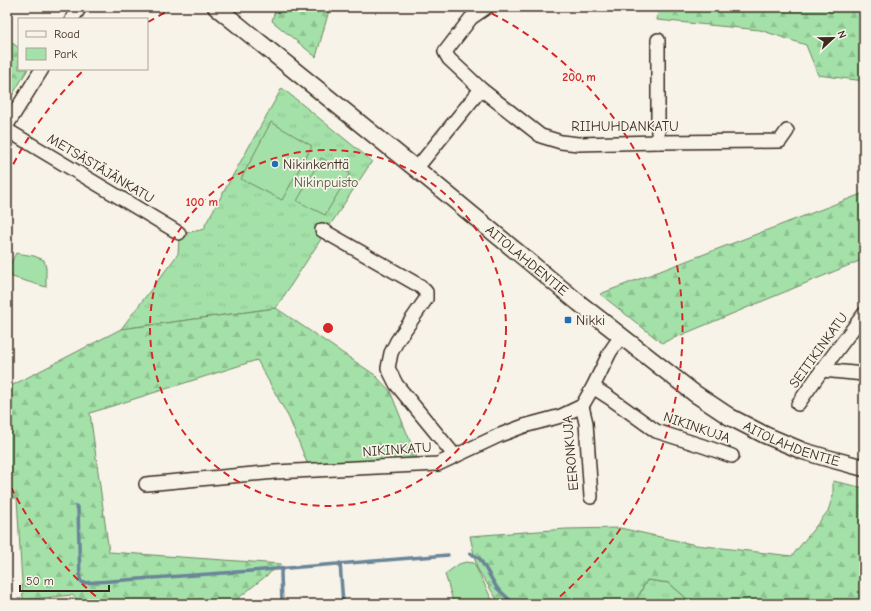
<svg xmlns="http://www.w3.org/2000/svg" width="871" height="611" font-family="'Comic Neue',sans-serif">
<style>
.grass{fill:url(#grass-tufts);stroke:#6f8663}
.forest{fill:url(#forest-firs);stroke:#6f8663}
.park{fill:#a3e1a8;stroke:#6f8663}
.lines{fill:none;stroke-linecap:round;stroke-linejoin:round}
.stream{stroke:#6a8598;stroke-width:3.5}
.minor-casing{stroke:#3b2a1e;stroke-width:16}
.major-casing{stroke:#3b2a1e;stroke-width:19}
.minor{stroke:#f7f3e8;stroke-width:13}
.major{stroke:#f7f3e8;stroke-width:16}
.ring{fill:none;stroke:#d62828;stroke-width:2;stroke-dasharray:7 5}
.poi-dot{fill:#1f6fb2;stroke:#f7f3e8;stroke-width:1.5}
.labels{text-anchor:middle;stroke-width:3.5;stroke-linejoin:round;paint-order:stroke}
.street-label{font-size:14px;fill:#3b2a1e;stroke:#f7f3e8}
.poi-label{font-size:14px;fill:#3b2a1e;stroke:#f7f3e8;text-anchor:start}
.park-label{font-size:14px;fill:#555840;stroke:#f7f3e8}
.centre{fill:#d62828;stroke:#f7f3e8;stroke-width:2}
.ring-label{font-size:12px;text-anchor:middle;font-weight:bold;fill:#d62828;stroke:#f7f3e8;stroke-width:3.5;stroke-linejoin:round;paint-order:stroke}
</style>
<defs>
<pattern id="grass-tufts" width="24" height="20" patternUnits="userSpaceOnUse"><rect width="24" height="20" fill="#a3e1a8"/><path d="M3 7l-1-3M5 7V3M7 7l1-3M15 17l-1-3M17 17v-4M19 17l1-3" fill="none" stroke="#8dc190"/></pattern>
<pattern id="forest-firs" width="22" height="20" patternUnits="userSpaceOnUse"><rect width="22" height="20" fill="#a3e1a8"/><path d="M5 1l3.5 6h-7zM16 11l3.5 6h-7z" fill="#8dc190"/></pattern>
</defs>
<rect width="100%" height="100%" fill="#f7f3e8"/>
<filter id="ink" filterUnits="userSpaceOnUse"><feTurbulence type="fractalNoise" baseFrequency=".025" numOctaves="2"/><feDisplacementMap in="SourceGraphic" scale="8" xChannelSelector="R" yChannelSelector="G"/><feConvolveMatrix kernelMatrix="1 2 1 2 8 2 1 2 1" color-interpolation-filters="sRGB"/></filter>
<g filter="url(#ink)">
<g class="grass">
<polygon points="282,88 372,161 276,308 121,329 178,254 179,239 180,234 205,229 205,225"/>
<polygon points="647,580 669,583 693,604 634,604"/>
</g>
<g class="forest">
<polygon points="276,7 330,7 316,57 272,21"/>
<polygon points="658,7 864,7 864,81 818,75 806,45 760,30 657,20"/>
<polygon points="7,39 19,48 19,69 28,69 7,104"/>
<polygon points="864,193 864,259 662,343 600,294"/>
<polygon points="276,308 375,375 390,391 417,458 308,465 289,418 257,360 90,413 109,552 281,564 231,604 83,604 72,595 23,600 17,498 7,498 7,388 121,329"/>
<polygon points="833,481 864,488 864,604 693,604 669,583 647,580 634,604 500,604 477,568 470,536 566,529 620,528 696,545 792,556 828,511 833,495"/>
</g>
<g class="park">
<polygon points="271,122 312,146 282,200 241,179"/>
<polygon points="321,158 350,173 325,215 297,201"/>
<polygon points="16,253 34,256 44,260 46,268 46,287 12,277 9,267"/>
<polygon points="466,562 474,563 493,602 492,604 456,604 453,601 445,574 459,564"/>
</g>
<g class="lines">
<g class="stream">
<polyline points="76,506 78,509 80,580 83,583 251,571 448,555"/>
<polyline points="470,553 480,559 497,588 514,604"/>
<polyline points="340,563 343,604"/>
<polyline points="282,604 281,573 282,568"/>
</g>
<g class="minor-casing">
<g id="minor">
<polyline points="72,19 80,7"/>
<polyline points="481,89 449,59 445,52 471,18 487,7"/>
<polyline points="7,125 42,69"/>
<polyline points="7,130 179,233"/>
<polyline points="658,142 658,40"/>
<polyline points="416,169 481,89 541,136 561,142 578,144 658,142 780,141 787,131"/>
<polyline points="322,230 420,286 426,292 426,299 397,341 391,353 388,368 396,384 455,456"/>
<polyline points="822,370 864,374"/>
<polyline points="593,387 610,398 656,431 706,447 732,456"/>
<polyline points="798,404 822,370 864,314"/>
<polyline points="582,406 586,423 591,497"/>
<polyline points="146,484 275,472 438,464 500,435 524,426 561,416 582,406 593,387 610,352 621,336"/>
</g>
</g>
<g class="major-casing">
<g id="major">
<path id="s1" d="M216,7L430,180L579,303L694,393L730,417L765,435L803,451L827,458L864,468"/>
</g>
</g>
<use href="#minor" class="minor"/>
<use href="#major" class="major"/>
</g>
</g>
<g class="ring">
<circle cx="328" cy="328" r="178"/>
<path d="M105 604A355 355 0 0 1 8 481M8 175A355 355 0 0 1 84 70M148 22A355 355 0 0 1 175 8M481 8A355 355 0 0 1 551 604"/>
</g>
<g class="poi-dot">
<circle cx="275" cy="164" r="4"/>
<rect x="564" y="316" width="8" height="8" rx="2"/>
</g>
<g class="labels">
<g class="street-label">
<text x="625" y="131">RIIHUHDANKATU</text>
<text transform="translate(101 168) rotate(31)" y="5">METSÄSTÄJÄNKATU</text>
<text dy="5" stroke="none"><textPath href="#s1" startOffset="401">AITOLAHDENTIE</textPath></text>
<text transform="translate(818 350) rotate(-54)" y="5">SEITIKINKATU</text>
<text transform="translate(697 427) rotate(19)" y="5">NIKINKUJA</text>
<text dy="5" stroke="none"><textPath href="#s1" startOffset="725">AITOLAHDENTIE</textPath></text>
<text transform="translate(397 449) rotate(-4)" y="5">NIKINKATU</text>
<text transform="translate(570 453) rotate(-95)" y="5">EERONKUJA</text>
</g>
<g class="poi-label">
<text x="283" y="169">Nikinkenttä</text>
<text x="576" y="325">Nikki</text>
</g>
<g class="park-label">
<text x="326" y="187">Nikinpuisto</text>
</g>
</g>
<circle cx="328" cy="328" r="6" class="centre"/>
<g class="ring-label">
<text x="579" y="81">200 m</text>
<text x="202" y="206">100 m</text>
</g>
<rect width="871" height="611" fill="none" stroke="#f7f3e8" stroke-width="24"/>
<rect x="12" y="12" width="847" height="587" fill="none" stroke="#3b2a1e" stroke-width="1.5" filter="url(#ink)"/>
<rect x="18" y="18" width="130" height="52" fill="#f7f3e8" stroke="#aca397"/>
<rect x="26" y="31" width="20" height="6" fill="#f7f3e8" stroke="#aca397"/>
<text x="54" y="38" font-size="12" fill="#3b2a1e">Road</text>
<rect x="26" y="48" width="20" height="12" fill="#a3e1a8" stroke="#aca397"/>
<text x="54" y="58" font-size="12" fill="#3b2a1e">Park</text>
<g transform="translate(833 38) rotate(68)" stroke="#f7f3e8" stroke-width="3" paint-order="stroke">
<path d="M0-3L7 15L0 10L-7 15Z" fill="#3b2a1e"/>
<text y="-6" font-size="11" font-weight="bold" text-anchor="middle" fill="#3b2a1e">N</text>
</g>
<path d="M20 585v6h89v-6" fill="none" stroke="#3b2a1e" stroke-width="2"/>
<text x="26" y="585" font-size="12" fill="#3b2a1e" stroke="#f7f3e8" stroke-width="3" paint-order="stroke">50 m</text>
</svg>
